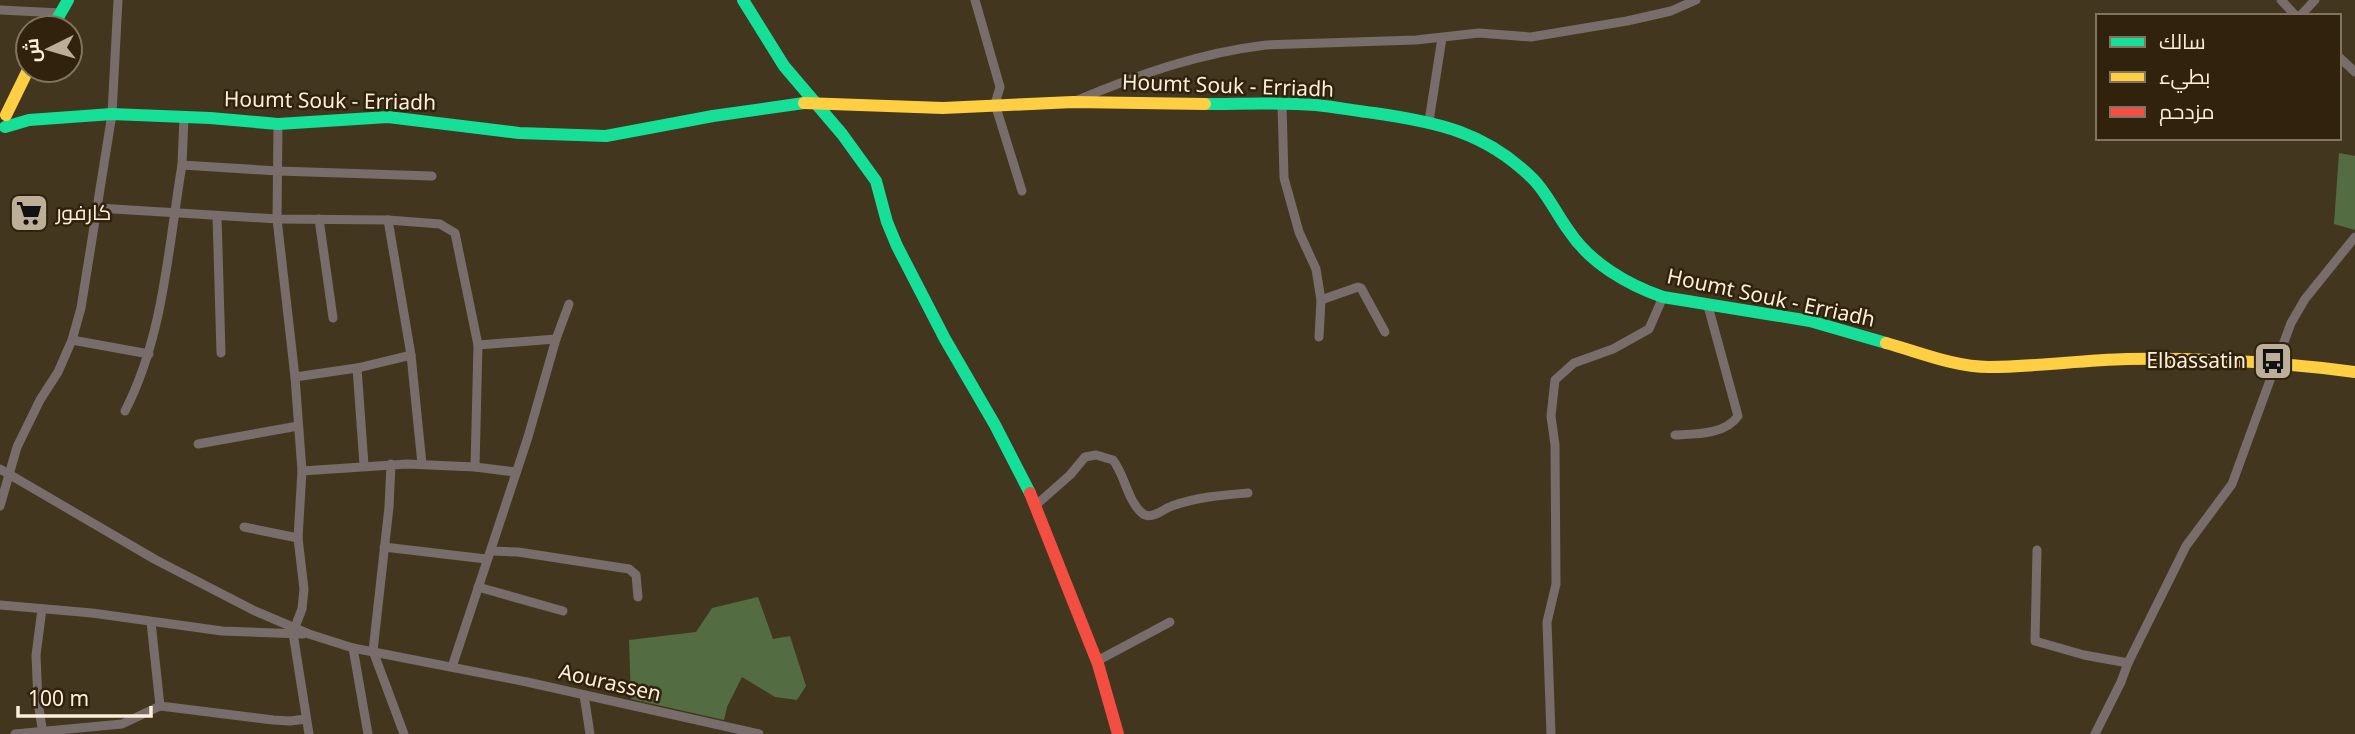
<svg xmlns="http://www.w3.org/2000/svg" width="2355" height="734" font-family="'Noto Sans',Cairo,sans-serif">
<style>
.green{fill:#536c42}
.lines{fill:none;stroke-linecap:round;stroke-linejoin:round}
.street{stroke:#786d6a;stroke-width:9}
.fast{stroke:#16e098;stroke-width:12}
.slow{stroke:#ffcf43;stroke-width:12}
.jam{stroke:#f24e42;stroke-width:12}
.labels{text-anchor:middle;stroke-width:5;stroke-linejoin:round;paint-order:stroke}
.street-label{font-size:21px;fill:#fdeed9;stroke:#30220c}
.poi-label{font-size:21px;fill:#fdeed9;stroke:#30220c;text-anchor:start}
</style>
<rect width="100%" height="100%" fill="#43361f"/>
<g class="green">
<polygon points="2339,153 2355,156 2355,230 2334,224"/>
<polygon points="758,597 773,639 790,636 806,686 797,700 775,697 742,677 727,707 724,720 631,699 629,640 696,632 712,608"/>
</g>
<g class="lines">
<g class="street">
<polyline points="975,0 1000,87 995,104 1022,191"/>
<polyline points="2281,0 2296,16"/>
<polyline points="0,10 61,13"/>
<polyline points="2300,16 2315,0"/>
<polyline points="2339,57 2355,72"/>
<path d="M1078,100C1139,74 1200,53 1266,45L1416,40L1479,33L1531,37L1627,21L1671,11L1696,0"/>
<polyline points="1282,104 1284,178 1299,232 1316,269 1321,300 1319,337"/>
<polyline points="184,117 182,165 278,171 432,176"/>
<polyline points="1429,121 1442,38"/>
<polyline points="278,124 277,219 295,377 302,471 298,538 304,589 302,609 295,627"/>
<polyline points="98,208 277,219 388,220 440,224 455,233 478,345 475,467"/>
<polyline points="217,216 221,353"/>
<polyline points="319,219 333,318"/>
<polyline points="388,220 411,355 422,464"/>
<polyline points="1321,300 1358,287 1361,288 1385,332"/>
<polyline points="72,340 149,354"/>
<polyline points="478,345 556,339"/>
<polyline points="357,368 364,465"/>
<polyline points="295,377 357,368 411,355"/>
<path d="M125,411C164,335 168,248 182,165"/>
<path d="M1675,435C1695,434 1725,435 1738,416L1708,306"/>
<polyline points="198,444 298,426"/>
<polyline points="391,464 389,507 373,651 404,734"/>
<polyline points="0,469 156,560 255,611 309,634 353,648 527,682 759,734"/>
<polyline points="302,471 407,464 475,467 515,472"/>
<path d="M1036,505L1070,475L1085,457L1096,455L1113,460C1125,475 1127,500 1142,513C1151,521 1163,509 1172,506C1196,497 1223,495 1248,493"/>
<polyline points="0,506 17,447 40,400 58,372 72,340 81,308 112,114 118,0"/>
<polyline points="244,527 298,538"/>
<polyline points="384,547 486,559"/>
<polyline points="2037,550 2035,641 2084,655 2128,663"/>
<polyline points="491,551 518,552 629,569 636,575 638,597"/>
<polyline points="478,587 563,611"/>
<polyline points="0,605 92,613 222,631 303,634"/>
<polyline points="42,609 36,655 38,702 43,734"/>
<polyline points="151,622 160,706"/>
<polyline points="293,633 309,734"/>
<polyline points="353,648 368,734"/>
<polyline points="1097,661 1170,622"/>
<polyline points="452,667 528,437 556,339 569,304"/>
<polyline points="584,695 590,734"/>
<polyline points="15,734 122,724 160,706 273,720 290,721 306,719"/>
<polyline points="1551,734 1547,622 1556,584 1555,445 1551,416 1555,380 1574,363 1613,349 1649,329 1663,297"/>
<polyline points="2095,734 2121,682 2128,663 2186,546 2232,484 2291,323 2305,299 2355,237"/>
</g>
<g class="fast">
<polyline points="743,0 784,66 842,134 876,181 887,222 897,246 945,339 995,425 1030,493"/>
<polyline points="52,28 68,0"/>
<path d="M1205,104C1241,104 1280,102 1316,105C1336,107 1355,111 1374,113C1437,122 1486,132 1533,179C1547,193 1557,215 1569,231C1590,263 1628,285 1663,297L1810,321L1886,343"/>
<polyline points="5,127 29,120 112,114 210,118 278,124 388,117 519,133 606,136 713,116 804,103"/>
</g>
<g class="slow">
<polyline points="804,103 943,108 1073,102 1205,104"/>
<polyline points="6,115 28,70"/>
<path d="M1886,343C1919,352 1954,367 1989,367C2035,367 2081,360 2127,359C2204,358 2278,362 2355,372"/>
</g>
<polyline class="jam" points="1030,493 1098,664 1118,734"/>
</g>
<defs>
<g id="supermarket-square" transform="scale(2.0125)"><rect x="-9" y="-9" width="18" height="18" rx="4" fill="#bcae98" stroke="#30220c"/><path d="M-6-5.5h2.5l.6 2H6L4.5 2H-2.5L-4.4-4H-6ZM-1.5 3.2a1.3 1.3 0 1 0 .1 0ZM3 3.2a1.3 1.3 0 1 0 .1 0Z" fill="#111"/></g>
<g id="bus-square" transform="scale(2.0125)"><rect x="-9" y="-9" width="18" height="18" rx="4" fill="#bcae98" stroke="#30220c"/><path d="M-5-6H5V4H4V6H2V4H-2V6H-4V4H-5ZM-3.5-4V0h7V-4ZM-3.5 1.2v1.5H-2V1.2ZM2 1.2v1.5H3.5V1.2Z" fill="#111"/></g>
</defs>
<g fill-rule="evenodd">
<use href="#supermarket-square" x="29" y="213"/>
<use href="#bus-square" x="2273" y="361"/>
</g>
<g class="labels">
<g class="street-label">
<text transform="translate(1228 86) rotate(2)" y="7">Houmt Souk - Erriadh</text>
<text transform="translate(330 101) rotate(1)" y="7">Houmt Souk - Erriadh</text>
<text transform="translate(1771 298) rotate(12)" y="7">Houmt Souk - Erriadh</text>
<text transform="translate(610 683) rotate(13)" y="7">Aourassen</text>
</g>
<g class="poi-label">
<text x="56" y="220">كارفور</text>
<text x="2246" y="368" text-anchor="end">Elbassatin</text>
</g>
</g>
<rect x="2096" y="14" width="245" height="126" fill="#30220c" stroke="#82745e" stroke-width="2"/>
<rect x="2110" y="37" width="35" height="10" fill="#16e098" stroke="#82745e" stroke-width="2"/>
<text x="2159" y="49" font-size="21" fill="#fdeed9">سالك</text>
<rect x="2110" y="72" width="35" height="10" fill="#ffcf43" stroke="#82745e" stroke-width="2"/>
<text x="2159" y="84" font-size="21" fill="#fdeed9">بطيء</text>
<rect x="2110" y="107" width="35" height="10" fill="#f24e42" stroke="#82745e" stroke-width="2"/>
<text x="2159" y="119" font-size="21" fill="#fdeed9">مزدحم</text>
<g transform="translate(49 49) rotate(265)"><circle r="33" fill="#30220c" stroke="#82745e" stroke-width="2"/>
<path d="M0-5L12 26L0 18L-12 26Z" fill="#bcae98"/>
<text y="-10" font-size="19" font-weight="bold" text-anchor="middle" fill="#fdeed9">ش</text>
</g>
<path d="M18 706v10h133v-10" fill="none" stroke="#fdeed9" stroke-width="3.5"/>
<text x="28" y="706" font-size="21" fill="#fdeed9" stroke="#30220c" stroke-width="5" paint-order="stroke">100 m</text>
</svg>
